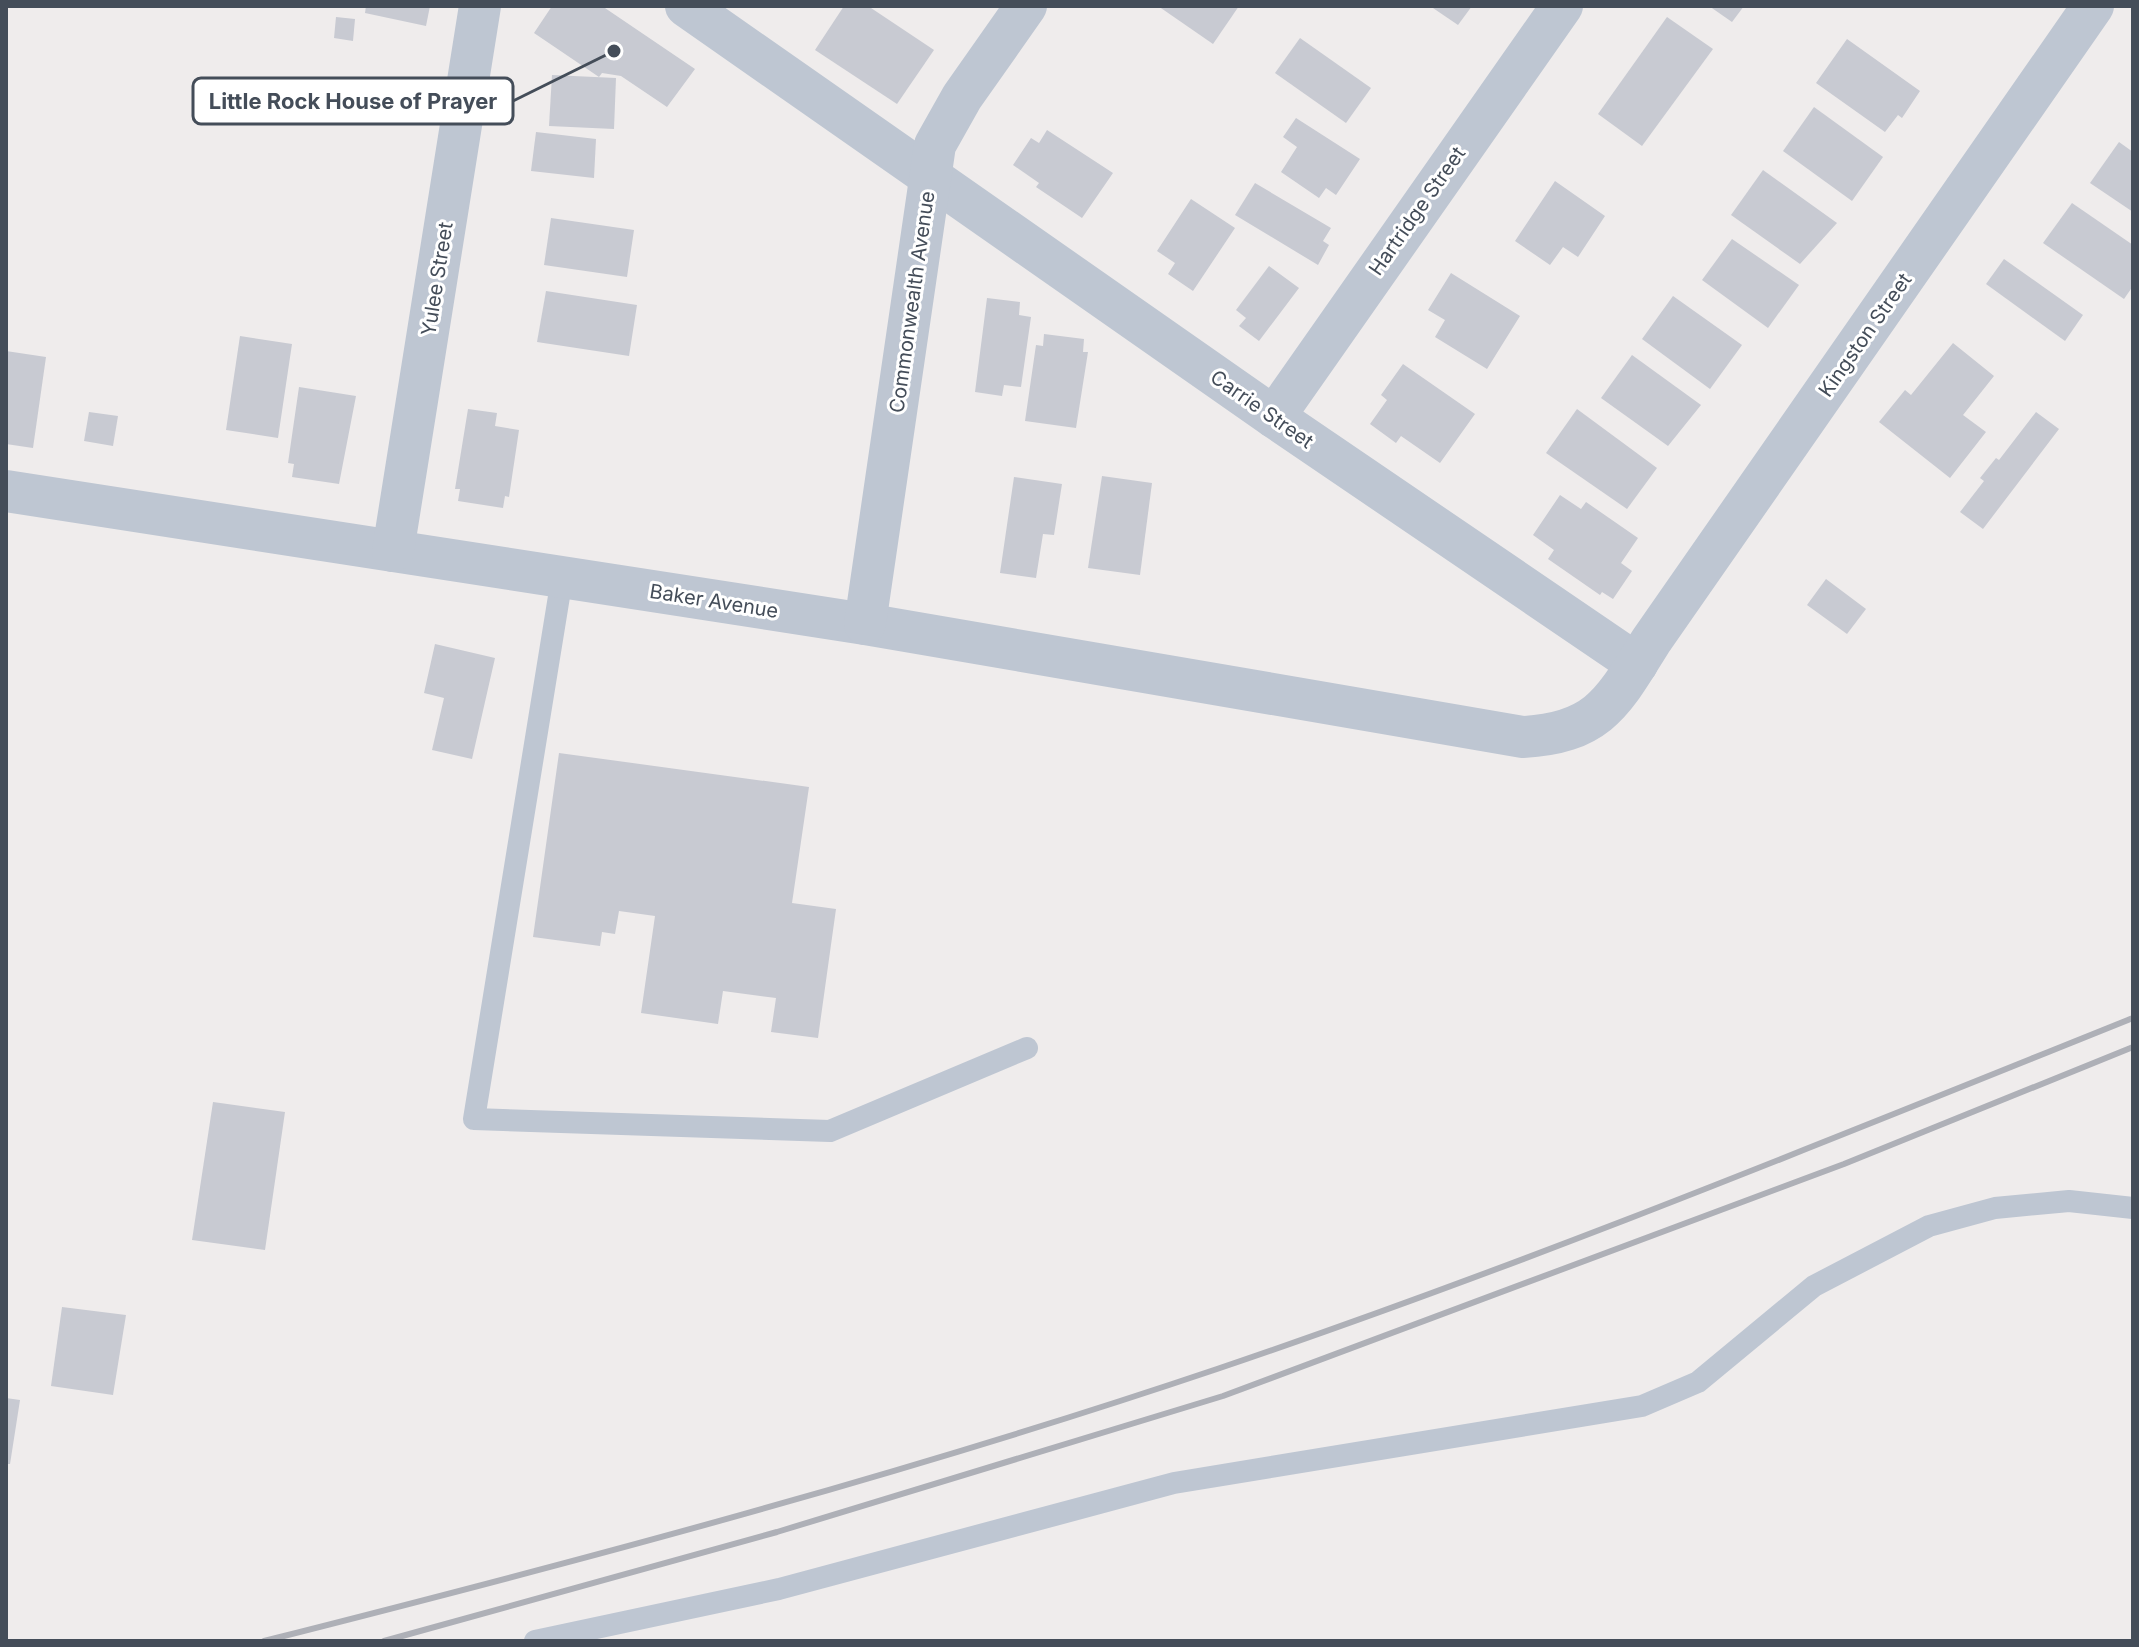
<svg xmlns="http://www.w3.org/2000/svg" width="2139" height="1647" font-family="Inter,sans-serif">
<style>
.building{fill:#c8cad2}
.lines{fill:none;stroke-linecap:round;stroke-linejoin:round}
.service{stroke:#bec6d2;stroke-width:22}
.minor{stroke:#bec6d2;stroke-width:42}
.rail{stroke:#aeb0b7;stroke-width:6}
.labels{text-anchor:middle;stroke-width:6;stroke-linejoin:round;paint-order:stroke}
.street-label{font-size:20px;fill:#444d59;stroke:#fff}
.leader{fill:none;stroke:#444d59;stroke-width:3}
.callout-dot{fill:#444d59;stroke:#fff;stroke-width:3}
.callout{fill:#fff;stroke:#444d59;stroke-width:3}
.callout-label{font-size:22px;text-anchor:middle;font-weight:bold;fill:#444d59}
</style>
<rect width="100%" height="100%" fill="#efecec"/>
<g class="building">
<polygon points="366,6 430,6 426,26 365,13"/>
<polygon points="552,6 602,6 695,69 667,107 621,76 602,73 599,77 534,33"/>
<polygon points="844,6 868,6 934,50 897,104 815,50"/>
<polygon points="1158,6 1239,6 1213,44"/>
<polygon points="1430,6 1472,6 1458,25"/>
<polygon points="1709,6 1744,6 1732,22"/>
<polygon points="336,17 355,19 353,41 334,38"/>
<polygon points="1667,17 1713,49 1642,146 1598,114"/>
<polygon points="1300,38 1371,88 1346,123 1275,73"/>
<polygon points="1847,39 1920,91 1902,118 1898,115 1885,132 1816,83"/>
<polygon points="552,75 616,78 614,129 549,126"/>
<polygon points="1814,107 1883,157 1852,201 1783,151"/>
<polygon points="1296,118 1360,159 1336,195 1326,188 1319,198 1281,172 1297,147 1283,137"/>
<polygon points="1047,130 1113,173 1082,218 1036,187 1039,183 1013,165 1031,138 1039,143"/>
<polygon points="536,132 596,139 594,178 531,171"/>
<polygon points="2119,142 2133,152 2133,212 2090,183"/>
<polygon points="1763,170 1837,223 1800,264 1731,215"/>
<polygon points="1555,181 1605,216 1578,257 1563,247 1550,265 1515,241"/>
<polygon points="1255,183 1331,228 1323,241 1329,245 1318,265 1235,215"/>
<polygon points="1191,199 1235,228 1193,291 1168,274 1175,263 1157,251"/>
<polygon points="2072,203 2133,245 2133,286 2124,299 2043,243"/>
<polygon points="551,218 634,230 627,277 544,265"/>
<polygon points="1732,239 1799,285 1768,328 1702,280"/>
<polygon points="2004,259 2083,315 2065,341 1986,284"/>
<polygon points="1269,266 1299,288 1259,341 1239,326 1246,318 1236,310"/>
<polygon points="1451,273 1520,316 1487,369 1435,337 1445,320 1428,310"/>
<polygon points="546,291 637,305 629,356 537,342"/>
<polygon points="1673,296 1742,345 1710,389 1642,339"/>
<polygon points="987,298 1020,302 1019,315 1031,317 1021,387 1004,385 1002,396 975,392"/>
<polygon points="1044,334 1084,339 1083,352 1088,352 1076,428 1025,421 1036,345 1043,346"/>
<polygon points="240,336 292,344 278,438 226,430"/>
<polygon points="1953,343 1994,376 1963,415 1986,432 1950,478 1879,422 1905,390 1911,395"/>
<polygon points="6,351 46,357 33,448 6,444"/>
<polygon points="1632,355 1701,405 1668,446 1601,398"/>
<polygon points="1403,364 1475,414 1440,463 1401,436 1396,443 1370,424 1387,400 1381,395"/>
<polygon points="299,387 356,396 339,484 292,477 294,464 288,463"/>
<polygon points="468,409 497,413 495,426 519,430 509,497 505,496 503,508 458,501 460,489 455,489"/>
<polygon points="1577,409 1657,468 1627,509 1546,453"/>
<polygon points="89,412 118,416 113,446 84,441"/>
<polygon points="2036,412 2059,429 1983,529 1960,512 1984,481 1980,478 1996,458 1999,460"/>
<polygon points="1102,476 1152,483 1140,575 1088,568"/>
<polygon points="1014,477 1062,484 1054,535 1043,534 1036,578 1000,573"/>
<polygon points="1560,495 1581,509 1586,502 1638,538 1621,563 1632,571 1613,599 1602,592 1600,595 1548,559 1554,550 1533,535"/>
<polygon points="1826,579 1866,609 1847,634 1807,605"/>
<polygon points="435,644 495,658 472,759 432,750 444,698 424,693"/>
<polygon points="559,753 809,787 792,903 836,909 818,1038 771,1032 776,998 723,991 718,1024 641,1013 655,916 619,911 615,934 602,932 600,946 533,937"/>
<polygon points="213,1102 285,1112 265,1250 192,1240"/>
<polygon points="62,1307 126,1315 113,1395 51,1386"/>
<polygon points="6,1398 20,1400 10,1464 6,1464"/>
</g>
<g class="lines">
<g class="service">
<polyline points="562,578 474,1119 830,1131 1027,1048"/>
<polyline points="535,1641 779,1589 1174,1483 1642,1406 1698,1382 1814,1286 1929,1226 1995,1208 2069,1201 2133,1208"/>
</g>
<g class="minor">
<polyline points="686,6 1274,417 1637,664"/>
<polyline points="1274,417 1562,6"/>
<path d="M6,491L865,624L1523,737C1600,733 1614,700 1651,641L2093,6"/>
<polyline points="393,551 480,6"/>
<polyline points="865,624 935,145 962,97 1026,6"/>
</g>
<g class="rail">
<path d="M264,1641C584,1560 903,1475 1217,1369C1527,1264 1829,1140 2133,1018"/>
<polyline points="384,1641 777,1532 1223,1396 1844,1164 2133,1047"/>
</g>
</g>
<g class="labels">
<g class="street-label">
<text transform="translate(1417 211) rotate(-55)" y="7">Hartridge Street</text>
<text transform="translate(437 279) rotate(-81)" y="7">Yulee Street</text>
<text transform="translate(912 302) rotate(-82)" y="7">Commonwealth Avenue</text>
<text transform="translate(1865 335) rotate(-55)" y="7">Kingston Street</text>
<text transform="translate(1262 409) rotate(35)" y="7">Carrie Street</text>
<text transform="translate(714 601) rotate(9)" y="7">Baker Avenue</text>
</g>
</g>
<path class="leader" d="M614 51L513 101"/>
<circle class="callout-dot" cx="614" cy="51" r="8"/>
<rect class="callout" x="193" y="78" width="320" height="46" rx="8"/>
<g class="callout-label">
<text x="353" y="109">Little Rock House of Prayer</text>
</g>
<rect width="2139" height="1647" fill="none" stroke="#444d59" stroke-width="16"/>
</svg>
